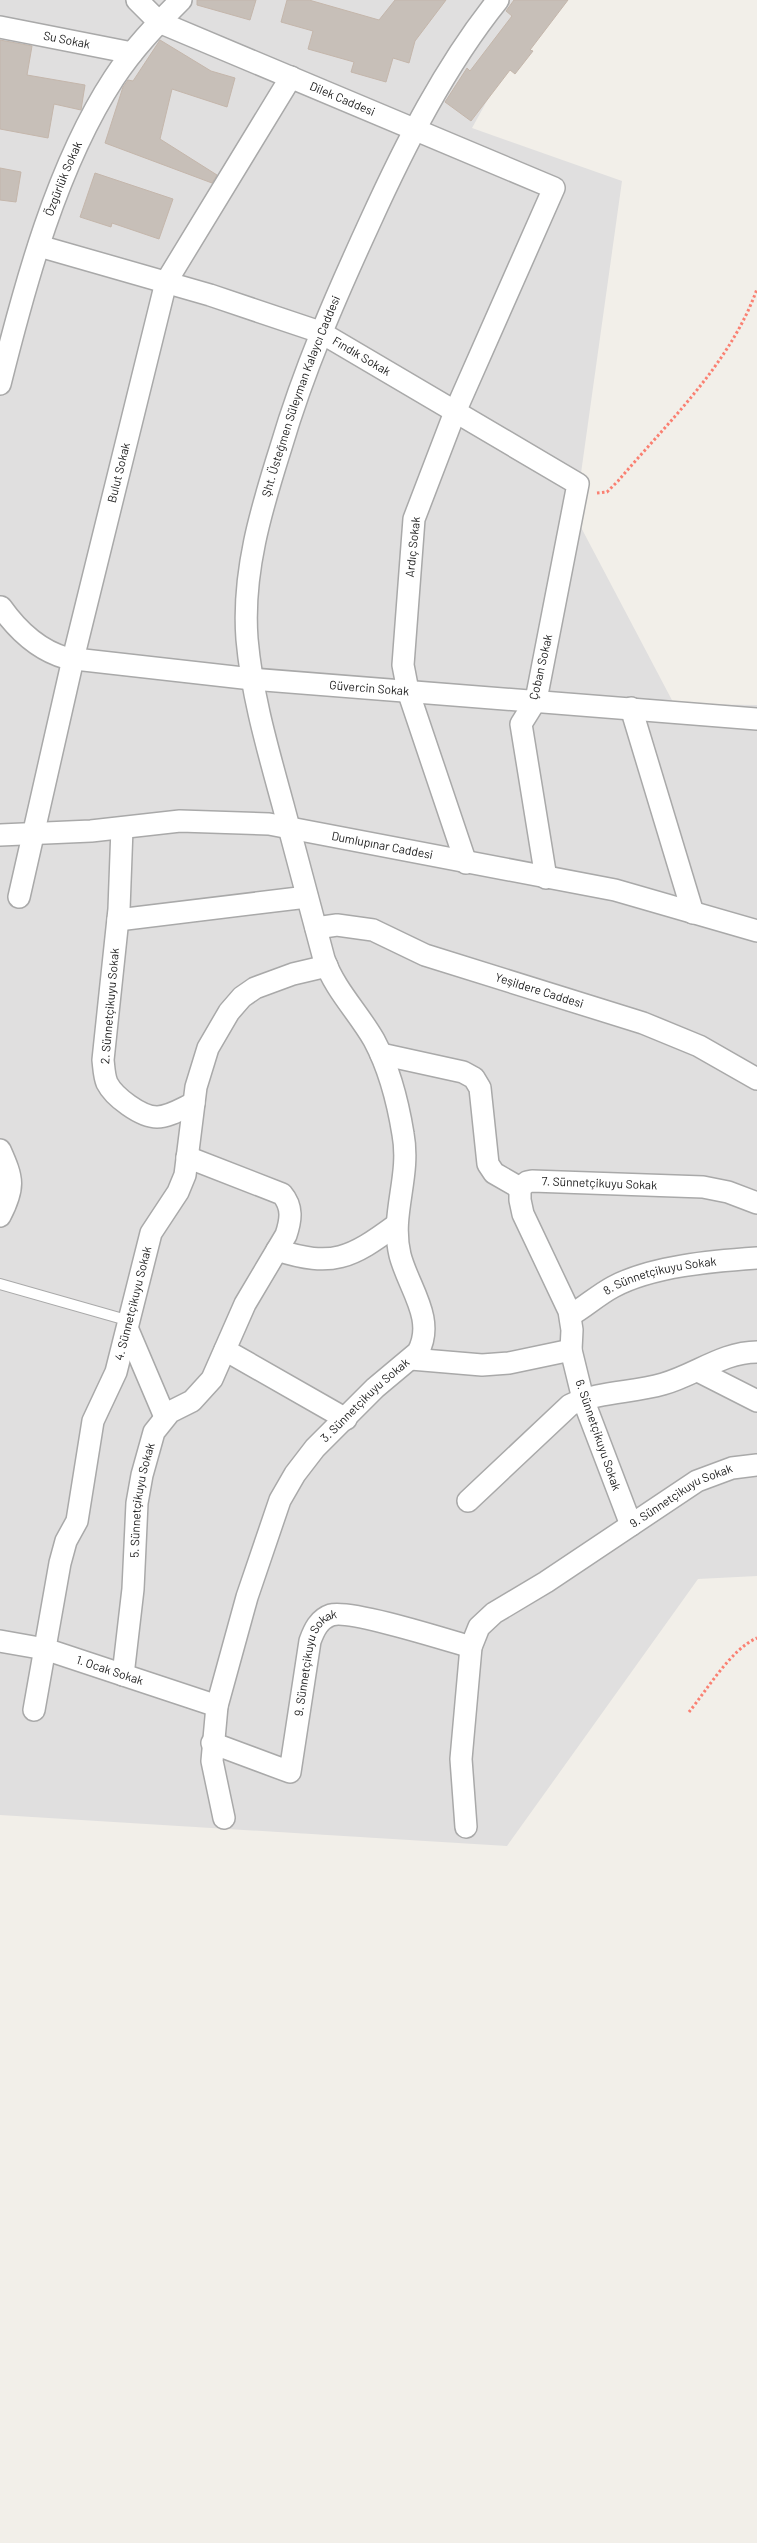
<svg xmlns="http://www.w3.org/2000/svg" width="757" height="2543" font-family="Barlow,sans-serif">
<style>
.residential{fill:#e0dfdf}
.building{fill:#c7bfb8;stroke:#c4b6ab}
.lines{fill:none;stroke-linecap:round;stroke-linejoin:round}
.service-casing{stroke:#a9a9a9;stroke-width:12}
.minor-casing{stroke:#a9a9a9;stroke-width:24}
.path{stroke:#fa8072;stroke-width:3;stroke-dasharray:2.5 2.5;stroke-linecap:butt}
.service{stroke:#fff;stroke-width:10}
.minor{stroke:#fff;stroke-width:21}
.labels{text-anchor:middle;stroke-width:4;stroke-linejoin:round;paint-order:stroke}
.street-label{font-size:12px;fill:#222;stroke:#fff}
</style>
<rect width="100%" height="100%" fill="#f2efe9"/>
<polygon class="residential" points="0,0 543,0 472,128 622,181 575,516 674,704 757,705 757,1576 698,1579 507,1846 0,1815"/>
<g class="building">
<polygon points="197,0 256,0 250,20 197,5"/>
<polygon points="287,0 309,0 379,20 395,0 446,0 415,41 409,63 393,58 386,82 351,72 354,62 308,49 313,31 281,22"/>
<polygon points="514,0 568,0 530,50 533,51 515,74 510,70 471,121 445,102 467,68 470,71 512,16 506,11"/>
<polygon points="0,40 32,46 27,75 85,85 81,110 54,104 48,138 0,129"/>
<polygon points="160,40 211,71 235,78 227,107 172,89 160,139 217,175 212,183 105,143 123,87 128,80 133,81"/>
<polygon points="0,168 21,172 16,202 0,200"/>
<polygon points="95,173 173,199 159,239 112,223 111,227 80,217"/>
</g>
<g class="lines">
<g class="service-casing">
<polyline id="service" points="0,1284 130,1321"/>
</g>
<g class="minor-casing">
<g id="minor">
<path id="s1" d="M137,0L159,22L554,188L455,412L414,519L403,665L408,691L466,863"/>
<path id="s2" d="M0,27L132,53"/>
<path id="s3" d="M39,246L210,295L320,332L578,484L536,700L521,724L546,878"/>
<path id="s4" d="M0,384C25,284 57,165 114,78C133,49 156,25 181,0"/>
<path id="s5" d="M1,607C18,631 38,650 66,658L252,679L757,719"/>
<polyline points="631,708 693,913"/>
<path d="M122,828L119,909L103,1060C104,1068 104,1076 107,1083C114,1097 141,1117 157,1117C169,1117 183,1108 194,1103"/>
<path id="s6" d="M0,835L91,831L180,821L269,824L615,890L757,931"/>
<path id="s7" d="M19,897L73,659L166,282L291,77"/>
<polyline points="118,920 307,897"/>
<path id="s8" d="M316,928L337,925L373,930L425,955L643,1023L699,1046L757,1079"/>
<polyline points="381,1054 463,1072 474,1078 480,1088 488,1164 494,1173 520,1188"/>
<path d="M0,1150C13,1179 15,1187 0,1216"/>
<path d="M277,1250C333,1268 351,1258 396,1225"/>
<path id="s9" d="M571,1315C585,1307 598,1295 613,1287C652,1266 713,1261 757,1258"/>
<polyline points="128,1330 165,1417"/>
<polyline points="225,1350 346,1419"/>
<polyline points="411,1359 482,1365 509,1363 571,1350"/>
<polyline points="698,1371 757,1401"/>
<path d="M468,1501L570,1405C600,1391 632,1393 663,1384C695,1375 723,1352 757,1352"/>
<path id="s10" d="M631,1525L583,1399L571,1350L572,1330L569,1311L523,1214L520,1200V1188L527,1182L532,1181L703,1187L728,1192L757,1203"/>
<path id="s11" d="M0,1641L45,1649L217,1706"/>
<path id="s12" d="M123,1675L133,1589L137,1503L142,1475L154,1432L170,1412L192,1401L212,1379L245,1304L286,1235C291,1220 293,1207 282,1194L187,1157"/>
<path id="s13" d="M34,1710L60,1563L66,1541L77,1521L93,1421L116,1372L151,1233L178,1192L185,1175L196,1087L208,1048L229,1012L242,997L255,988L293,974L327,966"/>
<path id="s14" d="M212,1743L290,1772L310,1641C314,1630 319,1619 331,1615C349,1609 447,1640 471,1647"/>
<path id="s15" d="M224,1818L212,1761L217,1706L247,1597L280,1500L295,1474L315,1448L375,1388L418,1352C436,1319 408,1287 400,1255C390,1214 411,1177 403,1134C398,1103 389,1068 374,1040C358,1012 335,990 324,959C310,908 297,856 283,805C268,750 252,696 247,639C242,573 261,510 281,447C304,369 336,296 370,222C405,145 445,66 498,0"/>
<path id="s16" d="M466,1827L461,1759L471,1647L479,1627L494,1613L546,1582L697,1481L732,1468L757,1465"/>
</g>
</g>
<g class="path">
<path d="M597,493L607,492L618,481C669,421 730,364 757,289"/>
<path d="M689,1712C707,1690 731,1649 757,1638"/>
</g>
<use href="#service" class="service"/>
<use href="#minor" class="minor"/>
</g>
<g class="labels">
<g class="street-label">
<text dy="4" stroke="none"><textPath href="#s2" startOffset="68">Su Sokak</textPath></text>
<text dy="4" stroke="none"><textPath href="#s1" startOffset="230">Dilek Caddesi</textPath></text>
<text dy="4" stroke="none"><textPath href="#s4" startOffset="215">Özgürlük Sokak</textPath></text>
<text dy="4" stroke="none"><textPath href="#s3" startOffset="342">Fındık Sokak</textPath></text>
<text dy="4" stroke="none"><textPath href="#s15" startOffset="1531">Şht. Üsteğmen Süleyman Kalaycı Caddesi</textPath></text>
<text dy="4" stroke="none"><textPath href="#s7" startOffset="436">Bulut Sokak</textPath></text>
<text transform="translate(413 547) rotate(-84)" y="4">Ardıç Sokak</text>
<text transform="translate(541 667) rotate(-77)" y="4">Çoban Sokak</text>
<text dy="4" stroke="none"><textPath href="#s5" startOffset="389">Güvercin Sokak</textPath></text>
<text dy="4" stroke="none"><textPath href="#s6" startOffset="385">Dumlupınar Caddesi</textPath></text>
<text dy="4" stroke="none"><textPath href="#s8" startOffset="235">Yeşildere Caddesi</textPath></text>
<text transform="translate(110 1006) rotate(-85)" y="4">2. Sünnetçikuyu Sokak</text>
<text dy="4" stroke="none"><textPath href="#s10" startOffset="440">7. Sünnetçikuyu Sokak</textPath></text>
<text dy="4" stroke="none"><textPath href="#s9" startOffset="99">8. Sünnetçikuyu Sokak</textPath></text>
<text dy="4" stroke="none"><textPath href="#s13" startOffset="421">4. Sünnetçikuyu Sokak</textPath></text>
<text dy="4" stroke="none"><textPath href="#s15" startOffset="461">3. Sünnetçikuyu Sokak</textPath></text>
<text transform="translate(598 1435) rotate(71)" y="4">6. Sünnetçikuyu Sokak</text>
<text dy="4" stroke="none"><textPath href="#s16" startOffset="444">9. Sünnetçikuyu Sokak</textPath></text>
<text dy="4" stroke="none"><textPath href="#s12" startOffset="176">5. Sünnetçikuyu Sokak</textPath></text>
<text dy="4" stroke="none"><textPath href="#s14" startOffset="198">9. Sünnetçikuyu Sokak</textPath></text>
<text dy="4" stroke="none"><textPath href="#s11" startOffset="114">1. Ocak Sokak</textPath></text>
</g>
</g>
</svg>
